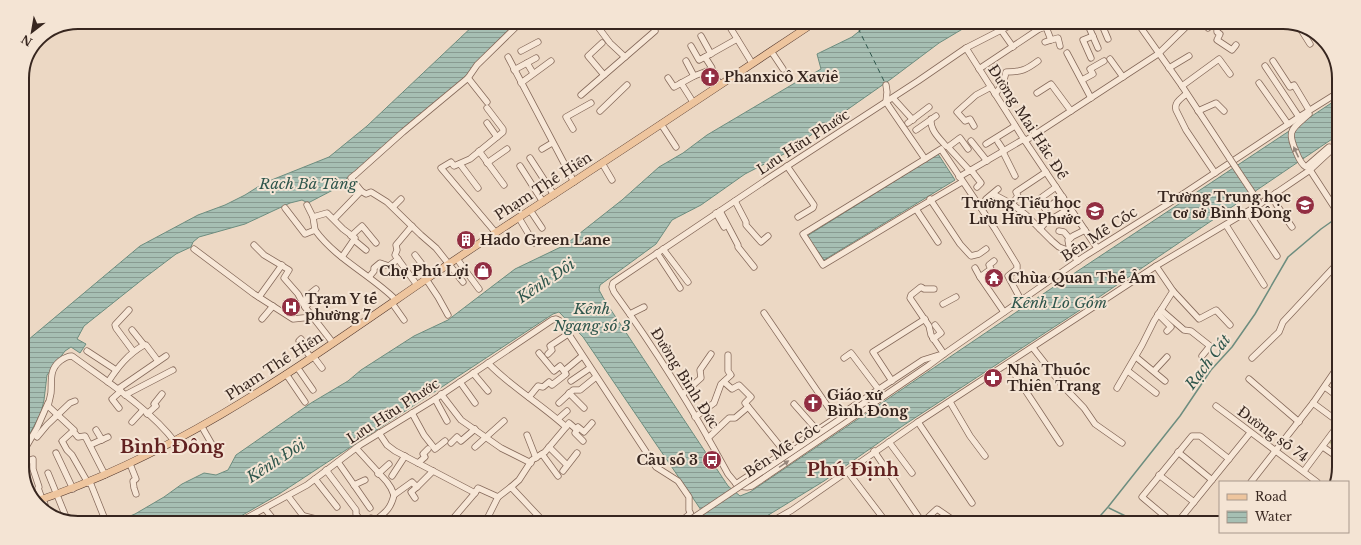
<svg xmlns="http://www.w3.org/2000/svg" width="1361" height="545" font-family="'Libre Baskerville',serif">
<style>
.park{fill:url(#park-dots)}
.water{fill:url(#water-rules);stroke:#6d8d7f}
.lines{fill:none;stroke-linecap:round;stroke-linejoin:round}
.stream{stroke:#6d8d7f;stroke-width:1.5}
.ferry{stroke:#2f564c;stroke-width:1;stroke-dasharray:5 4;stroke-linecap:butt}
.minor-casing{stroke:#866a5b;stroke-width:7}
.major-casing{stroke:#54392f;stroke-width:8}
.minor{stroke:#f7e7d7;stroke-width:5.5}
.major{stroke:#eec59e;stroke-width:7}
.minor-bridge-casing{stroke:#866a5b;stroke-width:7;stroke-linecap:butt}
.minor-bridge{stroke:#f7e7d7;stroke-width:5.5}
.oneway{fill:#97867b}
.labels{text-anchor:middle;stroke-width:4;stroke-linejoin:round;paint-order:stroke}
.poi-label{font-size:14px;font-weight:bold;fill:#37261f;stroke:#f4e4d4;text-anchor:start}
.street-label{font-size:14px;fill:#37261f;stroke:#f4e4d4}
.water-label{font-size:15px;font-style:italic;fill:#2f564c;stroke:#f4e4d4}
.district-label{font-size:18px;font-weight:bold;fill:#612120;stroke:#f4e4d4}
.rim{fill:none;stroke:#37261f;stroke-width:2}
</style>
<defs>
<pattern id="park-dots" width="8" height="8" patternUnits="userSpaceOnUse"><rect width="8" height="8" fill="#cac699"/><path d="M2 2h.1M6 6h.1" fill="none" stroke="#aeaa83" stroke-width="1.8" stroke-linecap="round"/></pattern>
<pattern id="water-rules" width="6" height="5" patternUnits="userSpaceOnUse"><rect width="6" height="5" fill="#a6bfb3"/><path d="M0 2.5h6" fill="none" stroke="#889b91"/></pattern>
</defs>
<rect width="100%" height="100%" fill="#ecd8c4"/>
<polygon class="park" points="1336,431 1336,449 1328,442"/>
<g class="water">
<polygon points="476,23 518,23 465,79 333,190 308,203 302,200 290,203 245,224 199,237 193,242 191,247 176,254 143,279 84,326 77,339 86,344 80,353 71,347 65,351 47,375 44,400 41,413 22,448 22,345 140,246 198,215 225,205 245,195 264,183 329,157 367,126"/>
<polygon points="868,24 971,24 939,43 891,79 784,154 745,174 701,205 672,220 656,244 600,285 599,290 605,301 728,486 740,496 750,492 1052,288 1339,98 1338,135 1077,312 904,425 824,481 757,522 702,522 701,510 697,504 583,337 559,312 553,314 279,494 234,520 120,520 135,514 164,497 182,484 204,473 216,475 228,470 236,455 311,403 348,381 361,370 414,336 448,320 515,269 565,245 622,200 659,167 683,153 707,135 805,77 816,72 821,69 817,54 852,37"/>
<polygon points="30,57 25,108 22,122 22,74"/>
<polygon points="938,154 955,180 824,260 807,236"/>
</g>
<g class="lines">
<g class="stream">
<polyline points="1109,508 1140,523"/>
<polyline points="1094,523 1108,507 1180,416 1211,370 1232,347 1255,314 1288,257 1321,229 1338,217"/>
</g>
<polyline class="ferry" points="858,28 885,83"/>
<g class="minor-casing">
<g id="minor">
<polyline points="728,24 752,63"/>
<polyline points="856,24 857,25"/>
<path d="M1013,24L966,48L918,81L772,176L613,283L612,287L614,292C656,350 694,411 728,474L738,486L747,487L752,486L928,366L944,354L1085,256L1168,204L1299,117L1339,92"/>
<polyline points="1037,24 1039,29 1046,27 1051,40 1058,38 1060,46"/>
<polyline points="1088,25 1098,48"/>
<polyline points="1102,25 1108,39"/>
<polyline points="1139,25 1182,86 1230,159"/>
<polyline points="1206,25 1208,28"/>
<polyline points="1223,25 1217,28 1217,32 1220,34 1217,40 1232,50 1236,45"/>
<polyline points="1298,25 1310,44"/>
<polyline points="1001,30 1013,47"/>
<polyline points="701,36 711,54"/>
<polyline points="1045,42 1051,40"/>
<polyline points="602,43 588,56 604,75"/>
<polyline points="691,46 699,60 705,57"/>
<polyline points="966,48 1025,141 1097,248"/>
<polyline points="521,51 538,42"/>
<polyline points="771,51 783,69"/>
<polyline points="1067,53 1091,98"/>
<polyline points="508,57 574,182"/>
<polyline points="625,57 655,31"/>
<polyline points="1091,58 1083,40 1093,36"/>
<polyline points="1110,59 1123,77"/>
<polyline points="686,61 694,76"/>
<polyline points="1273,61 1290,87 1294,85 1309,110"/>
<polyline points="527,63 533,73"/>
<polyline points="1265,66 1299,117"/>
<polyline points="1169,68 1189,56"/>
<polyline points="979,69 1039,29"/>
<polyline points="514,70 536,58"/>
<polyline points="710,70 712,68 705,57 737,39"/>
<polyline points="710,70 720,84"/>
<polyline points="468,78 487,102"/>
<polyline points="668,78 674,87 694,76 710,70"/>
<polyline points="1082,80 1093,74 1090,69 1104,61"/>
<polyline points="521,83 551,61"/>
<polyline points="681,83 693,102"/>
<polyline points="1259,83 1288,124"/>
<polyline points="886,85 887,92 886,102 925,159 803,234 823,265 916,209 938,242"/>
<polyline points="1182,86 1219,59 1230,74"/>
<polyline points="1037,93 1051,84 1071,111"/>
<path d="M995,94L1003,84L1006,72C1021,72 1026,70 1038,61"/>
<path d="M1186,94C1181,99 1174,102 1176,110L1186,130L1215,173"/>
<polyline points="581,95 625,57 610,43 595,23"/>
<polyline points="893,98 913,120"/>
<polyline points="487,108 503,129 503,132 470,159 454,166 451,162 441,168 496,233"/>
<polyline points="600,111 627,85"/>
<polyline points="1198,111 1216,103 1224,111"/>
<path d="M1309,114C1291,130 1286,130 1297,154C1299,159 1301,164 1306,167L1329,147L1333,148"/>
<polyline points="1024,117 1036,134"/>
<path d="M931,119C930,130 939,138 946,146"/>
<polyline points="487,123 497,137"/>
<polyline points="908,123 929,107"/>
<polyline points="661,124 676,147"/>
<polyline points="974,126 970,119 965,121 957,112 976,95 991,87"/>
<polyline points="573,129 566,117 591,103"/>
<polyline points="916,130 936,116"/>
<polyline points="971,141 987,161"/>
<polyline points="1025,141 1158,54 1188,25"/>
<polyline points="998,142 1004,151"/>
<polyline points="986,144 1015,126"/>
<polyline points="542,149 552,143"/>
<polyline points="968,149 960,138 948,147 970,171"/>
<polyline points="479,151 504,185"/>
<polyline points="1003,152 1015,176"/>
<polyline points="530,158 554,195"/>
<polyline points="925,159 941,149 995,229 1017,265 1017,269 1008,276 1021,300"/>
<polyline points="487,163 507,149"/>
<polyline points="602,163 612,180"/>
<polyline points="460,164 478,188"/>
<polyline points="520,166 543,202"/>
<polyline points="787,166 814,205 813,208 798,217"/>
<polyline points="971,170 981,183 977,187"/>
<polyline points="1310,170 1338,213"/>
<polyline points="959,177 1024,139"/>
<polyline points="1276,193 1276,204 1292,227"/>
<polyline points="993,194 1012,204 1026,215 1052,241 1059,247 1070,251 1078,261"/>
<polyline points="930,199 960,244 971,256 979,254 986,249"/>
<polyline points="986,199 998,189"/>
<polyline points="1038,200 1056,187"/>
<polyline points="735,201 746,222 746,225 761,242 768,236"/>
<polyline points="1012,204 1018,196 1016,192 1046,172"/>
<polyline points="307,205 313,217 315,230"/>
<polyline points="393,207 401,199"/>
<path d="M285,208L305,234L315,230C336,259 371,275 396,300"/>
<polyline points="916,209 962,182"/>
<polyline points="1045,209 1063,197"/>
<polyline points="530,210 542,228"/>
<polyline points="720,211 738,245 738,247 754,267"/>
<polyline points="1248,212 1277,256"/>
<polyline points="716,213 724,227"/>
<polyline points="313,217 327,213 343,229 355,238 342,257"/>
<polyline points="519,218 534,243"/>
<polyline points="334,219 361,191"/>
<polyline points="1226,225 1264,285"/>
<polyline points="412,226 396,245 397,250 395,255 417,285"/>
<polyline points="1040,229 1045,223 1070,208"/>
<polyline points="1059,231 1064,232 1070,239"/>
<polyline points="351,236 362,226 376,243"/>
<polyline points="354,240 366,250"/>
<polyline points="254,245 264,255 289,270 284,278 298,294 305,307 333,343"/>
<polyline points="194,249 254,294 293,319 312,317"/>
<polyline points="663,249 688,282"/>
<polyline points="1070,251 1068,240 1073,236 1085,230"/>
<path d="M657,253C665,265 672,276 680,288"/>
<polyline points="415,255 431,276"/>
<polyline points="457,259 479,289"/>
<polyline points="994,261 989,265 991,269 980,277 1004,312"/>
<polyline points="1156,266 1173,291 1199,319 1216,310 1230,325"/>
<polyline points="975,268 980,277"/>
<polyline points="369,277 374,271 374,268 380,263 389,266 398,259"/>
<polyline points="426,279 438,297 448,315"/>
<polyline points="463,282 436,248 421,235 387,202 371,192 366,194 361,191 351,178 356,174 403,132 468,78 477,65 520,23"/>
<polyline points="934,289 924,289 921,287 911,295 910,298 929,326 931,335 944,354"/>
<polyline points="259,297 282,265"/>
<polyline points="302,302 311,295 311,293 316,289"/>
<polyline points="392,303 404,320"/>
<polyline points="943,304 956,297"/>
<polyline points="305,307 315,298 311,295"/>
<polyline points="129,310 115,325 116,328 133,351"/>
<polyline points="1161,310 1184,330 1191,331 1210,346 1202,356"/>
<polyline points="764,313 835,417"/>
<polyline points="630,314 644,307"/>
<polyline points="1158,314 1171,327 1167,331"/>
<polyline points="262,319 273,306"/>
<polyline points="132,330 144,345"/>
<polyline points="301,339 299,341 311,358"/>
<polyline points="933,339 941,333 935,325"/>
<polyline points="1033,348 1062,385 1084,408 1095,424 1122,443"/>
<polyline points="87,351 116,370"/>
<polyline points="539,353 554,371 560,366 564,371"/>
<polyline points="548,354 552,350 550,346 568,334"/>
<polyline points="313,356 322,368"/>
<polyline points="1136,357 1165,381"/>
<polyline points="844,358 851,353 879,390"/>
<polyline points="1252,358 1279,332 1283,322 1338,263"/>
<path d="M488,363C511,387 541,404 566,427L569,423L577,430L575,433L583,441"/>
<polyline points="1008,364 1060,443"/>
<polyline points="297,367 313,390"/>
<polyline points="1128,371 1156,393"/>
<polyline points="1154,371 1167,357"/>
<polyline points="473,373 488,391"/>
<polyline points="286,374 305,402"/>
<polyline points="1249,379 1299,422"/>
<polyline points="571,381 590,368"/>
<polyline points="892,381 873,352 925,319"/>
<path d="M108,382C118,367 128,354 144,345H146L158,361"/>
<polyline points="460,382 475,403"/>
<polyline points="724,382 732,389 739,385 751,397 745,403 784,451"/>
<polyline points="1325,387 1337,396"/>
<polyline points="1117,388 1142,345 1154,321 1173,291"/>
<polyline points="118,389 166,356"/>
<polyline points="569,393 584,408"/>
<polyline points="441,394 461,420 501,448 531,463"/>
<polyline points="683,394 701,378 700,370 711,354"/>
<polyline points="125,395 173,370"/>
<polyline points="529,397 538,386 543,387 549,382 552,385 566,374 564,371 582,356"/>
<polyline points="435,399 447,421"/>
<polyline points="950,402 970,436 985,456"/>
<polyline points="559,403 573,390 580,390 596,377"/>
<polyline points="1313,403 1336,420"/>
<polyline points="794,404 817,430"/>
<polyline points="1216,406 1317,482"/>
<polyline points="119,408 112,399 121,391"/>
<polyline points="412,413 424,435 435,449 445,441"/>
<polyline points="147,414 156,406 154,404 162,394"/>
<polyline points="695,417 714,403 721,384 731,375 728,371 728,355"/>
<polyline points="558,419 567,411"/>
<polyline points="132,422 143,410"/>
<polyline points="918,422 972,503"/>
<polyline points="202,427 218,455"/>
<polyline points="576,429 578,427 584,432 592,423"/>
<polyline points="96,430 102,440"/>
<polyline points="73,431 62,441 67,450 72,455 88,483"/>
<polyline points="379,433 387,445 395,451 475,493 478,488 498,497"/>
<polyline points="527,435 536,458"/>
<polyline points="37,437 47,425 70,403 75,401"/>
<polyline points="708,438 729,418 735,418 748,407"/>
<polyline points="889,442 912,473"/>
<polyline points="451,443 457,437 461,441 475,429"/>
<polyline points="90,445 108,437"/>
<polyline points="475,447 504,421"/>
<polyline points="549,447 567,465"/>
<polyline points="1323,447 1336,456"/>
<polyline points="356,448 387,482 391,488 394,495 412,482 417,487 433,471"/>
<polyline points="874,451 922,522"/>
<polyline points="1178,452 1212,480"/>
<polyline points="56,453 73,489"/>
<polyline points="22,454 37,428 48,403"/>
<polyline points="542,454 558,476"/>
<polyline points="338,462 370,508"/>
<polyline points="23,463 33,459 33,469 39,487 38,488 42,499"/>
<polyline points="418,463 425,457 423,454 428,449"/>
<polyline points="130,464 136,479 133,481 134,488 136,494"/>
<polyline points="326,470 356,510 356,514 361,521"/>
<polyline points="563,471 577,453"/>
<polyline points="1304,471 1336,428"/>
<polyline points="848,472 886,522"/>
<polyline points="48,473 66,517"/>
<polyline points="378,474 389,464"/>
<path d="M105,475L85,436L78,437L73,431L74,430L48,406C49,402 50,398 51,393C52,380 49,370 60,361C64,358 67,356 72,356C106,381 150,409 175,442"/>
<polyline points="1159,475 1194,502"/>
<polyline points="392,476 405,456"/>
<polyline points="315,479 337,507"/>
<polyline points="90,482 104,517"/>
<polyline points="1251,482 1313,403 1337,368"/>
<polyline points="736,484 923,360 939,355"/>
<polyline points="354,485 365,480"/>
<polyline points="511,487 519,480 532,460 545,452 566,427"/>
<polyline points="288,496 307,521"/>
<polyline points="415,498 411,492 417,487"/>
<polyline points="43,499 47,511"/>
<polyline points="265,509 274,520"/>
<polyline points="304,516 324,521"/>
<polyline points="243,520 307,485 360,445 435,399 552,320 556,319 560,321 656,467 678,481 689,497 689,510 692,517 692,522"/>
<path d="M368,521L371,518L376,520C386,512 391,508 394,495"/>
<polyline points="451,521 475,493"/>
<polyline points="489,521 487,519 498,497 511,487 543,521"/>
<polyline points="680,522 690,514"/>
<polyline points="771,522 792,510 918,422 1156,266 1260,204 1310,170 1338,144"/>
<polyline points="923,522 937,509 956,522"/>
<polyline points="1173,523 1142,497 1192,436 1200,436 1229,459"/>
<polyline points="1177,523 1250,433"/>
<polyline points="1218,523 1220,520"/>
</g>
</g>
<g class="major-casing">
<path id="major" d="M34,502C179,454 301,365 425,280C491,235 558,192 625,148C687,107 750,65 812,24"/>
</g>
<use href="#minor" class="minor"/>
<use href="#major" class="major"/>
<g class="minor-bridge-casing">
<g id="minor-bridge">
<polyline points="1230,159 1260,204"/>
<polyline points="687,522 864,403"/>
</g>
</g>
<use href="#minor-bridge" class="minor-bridge"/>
</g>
<defs><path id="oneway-solid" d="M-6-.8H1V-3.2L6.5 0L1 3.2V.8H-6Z"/></defs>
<g class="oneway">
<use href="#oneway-solid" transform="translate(1296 152) rotate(-115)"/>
<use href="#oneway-solid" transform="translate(784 464) rotate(-34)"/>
</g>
<defs>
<g id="church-disc" transform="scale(1)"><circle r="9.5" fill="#922e42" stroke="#f4e4d4"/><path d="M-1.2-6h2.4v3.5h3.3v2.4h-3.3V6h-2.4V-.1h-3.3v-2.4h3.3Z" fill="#fff"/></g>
<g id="school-disc" transform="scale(1)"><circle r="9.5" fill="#922e42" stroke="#f4e4d4"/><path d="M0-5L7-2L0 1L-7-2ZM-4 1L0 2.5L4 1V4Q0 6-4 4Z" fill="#fff"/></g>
<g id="building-disc" transform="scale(1)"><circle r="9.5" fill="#922e42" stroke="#f4e4d4"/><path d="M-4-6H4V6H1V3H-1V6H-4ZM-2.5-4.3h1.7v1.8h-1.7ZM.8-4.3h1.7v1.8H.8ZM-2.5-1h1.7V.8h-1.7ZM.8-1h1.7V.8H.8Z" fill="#fff"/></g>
<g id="shop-disc" transform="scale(1)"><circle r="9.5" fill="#922e42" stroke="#f4e4d4"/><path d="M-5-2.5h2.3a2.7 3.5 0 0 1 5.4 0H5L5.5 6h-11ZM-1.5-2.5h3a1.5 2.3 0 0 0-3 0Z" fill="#fff"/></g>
<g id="temple-disc" transform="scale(1)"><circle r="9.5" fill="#922e42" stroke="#f4e4d4"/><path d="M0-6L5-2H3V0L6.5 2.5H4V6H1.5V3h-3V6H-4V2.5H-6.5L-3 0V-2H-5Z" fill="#fff"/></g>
<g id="hospital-disc" transform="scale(1)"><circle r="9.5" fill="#922e42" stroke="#f4e4d4"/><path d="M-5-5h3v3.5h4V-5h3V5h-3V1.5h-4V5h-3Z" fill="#fff"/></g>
<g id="pharmacy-disc" transform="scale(1)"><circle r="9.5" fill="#922e42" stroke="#f4e4d4"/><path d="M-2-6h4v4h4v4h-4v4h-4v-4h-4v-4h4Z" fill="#fff"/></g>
<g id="bus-disc" transform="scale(1)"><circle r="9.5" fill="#922e42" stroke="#f4e4d4"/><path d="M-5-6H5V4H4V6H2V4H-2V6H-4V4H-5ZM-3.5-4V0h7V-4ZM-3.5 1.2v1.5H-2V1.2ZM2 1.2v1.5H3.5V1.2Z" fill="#fff"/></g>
</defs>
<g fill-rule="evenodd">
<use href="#church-disc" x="710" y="77"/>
<use href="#school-disc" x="1305" y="205"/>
<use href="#school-disc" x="1095" y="211"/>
<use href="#building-disc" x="466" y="240"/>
<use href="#shop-disc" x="483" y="271"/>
<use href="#temple-disc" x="994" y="278"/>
<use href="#hospital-disc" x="291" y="307"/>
<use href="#pharmacy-disc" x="993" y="378"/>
<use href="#church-disc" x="813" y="403"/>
<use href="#bus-disc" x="712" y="460"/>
</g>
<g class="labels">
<g class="poi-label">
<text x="724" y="82">Phanxicô Xaviê</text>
<text x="1291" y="202" text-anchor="end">Trường Trung học<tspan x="1291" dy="16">cơ sở Bình Đông</tspan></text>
<text x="1081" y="208" text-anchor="end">Trường Tiểu học<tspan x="1081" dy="16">Lưu Hữu Phước</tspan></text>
<text x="480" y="245">Hado Green Lane</text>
<text x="469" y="276" text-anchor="end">Chợ Phú Lợi</text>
<text x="1008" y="283">Chùa Quan Thế Âm</text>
<text x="305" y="304">Trạm Y tế<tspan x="305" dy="16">phường 7</tspan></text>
<text x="1007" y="375">Nhà Thuốc<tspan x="1007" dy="16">Thiên Trang</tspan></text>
<text x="827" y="400">Giáo xứ<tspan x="827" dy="16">Bình Đông</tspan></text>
<text x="698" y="465" text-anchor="end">Cầu số 3</text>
</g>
<g class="street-label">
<text transform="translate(1028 122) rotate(57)" y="5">Đường Mai Hắc Đế</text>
<text transform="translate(803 142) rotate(-33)" y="5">Lưu Hữu Phước</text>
<text transform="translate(543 186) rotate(-33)" y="5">Phạm Thế Hiển</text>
<text transform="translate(1099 234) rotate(-33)" y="5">Bến Mễ Cốc</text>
<text transform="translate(274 366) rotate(-33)" y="5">Phạm Thế Hiển</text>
<text transform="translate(685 378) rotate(58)" y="5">Đường Bình Đức</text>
<text transform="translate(393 411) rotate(-33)" y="5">Lưu Hữu Phước</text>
<text transform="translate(1273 434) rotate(36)" y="5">Đường số 74</text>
<text transform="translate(782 450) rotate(-33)" y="5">Bến Mễ Cốc</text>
</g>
<g class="water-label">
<text x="308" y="189">Rạch Bà Tàng</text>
<text transform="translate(546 281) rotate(-34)" y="5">Kênh Đôi</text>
<text x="1059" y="308">Kênh Lò Gốm</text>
<text x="592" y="314">Kênh<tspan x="592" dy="17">Ngang số 3</tspan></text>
<text transform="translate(1208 362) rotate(-53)" y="5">Rạch Cát</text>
<text transform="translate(276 461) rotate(-33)" y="5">Kênh Đôi</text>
</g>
<g class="district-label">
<text x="172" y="453">Bình Đông</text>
<text x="853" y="476">Phú Định</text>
</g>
</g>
<path d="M0 0H1361V545H0ZM78 29H1283A49 49 0 0 1 1332 78V467A49 49 0 0 1 1283 516H78A49 49 0 0 1 29 467V78A49 49 0 0 1 78 29Z" fill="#f4e4d4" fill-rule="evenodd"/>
<path class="rim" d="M78 29H1283A49 49 0 0 1 1332 78V467A49 49 0 0 1 1283 516H78A49 49 0 0 1 29 467V78A49 49 0 0 1 78 29Z"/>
<rect x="1219" y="481" width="130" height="52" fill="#f4e4d4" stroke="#a8988c"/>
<rect x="1227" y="494" width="20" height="6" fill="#eec59e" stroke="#a8988c"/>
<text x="1255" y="501" font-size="12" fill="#37261f">Road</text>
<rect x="1227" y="511" width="20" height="12" fill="url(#water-rules)" stroke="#a8988c"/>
<text x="1255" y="521" font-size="12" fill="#37261f">Water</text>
<g transform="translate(32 32) rotate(211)" stroke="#f4e4d4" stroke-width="3" paint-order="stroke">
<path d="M0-3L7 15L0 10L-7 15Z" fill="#37261f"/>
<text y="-6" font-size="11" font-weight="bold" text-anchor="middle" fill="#37261f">N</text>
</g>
</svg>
